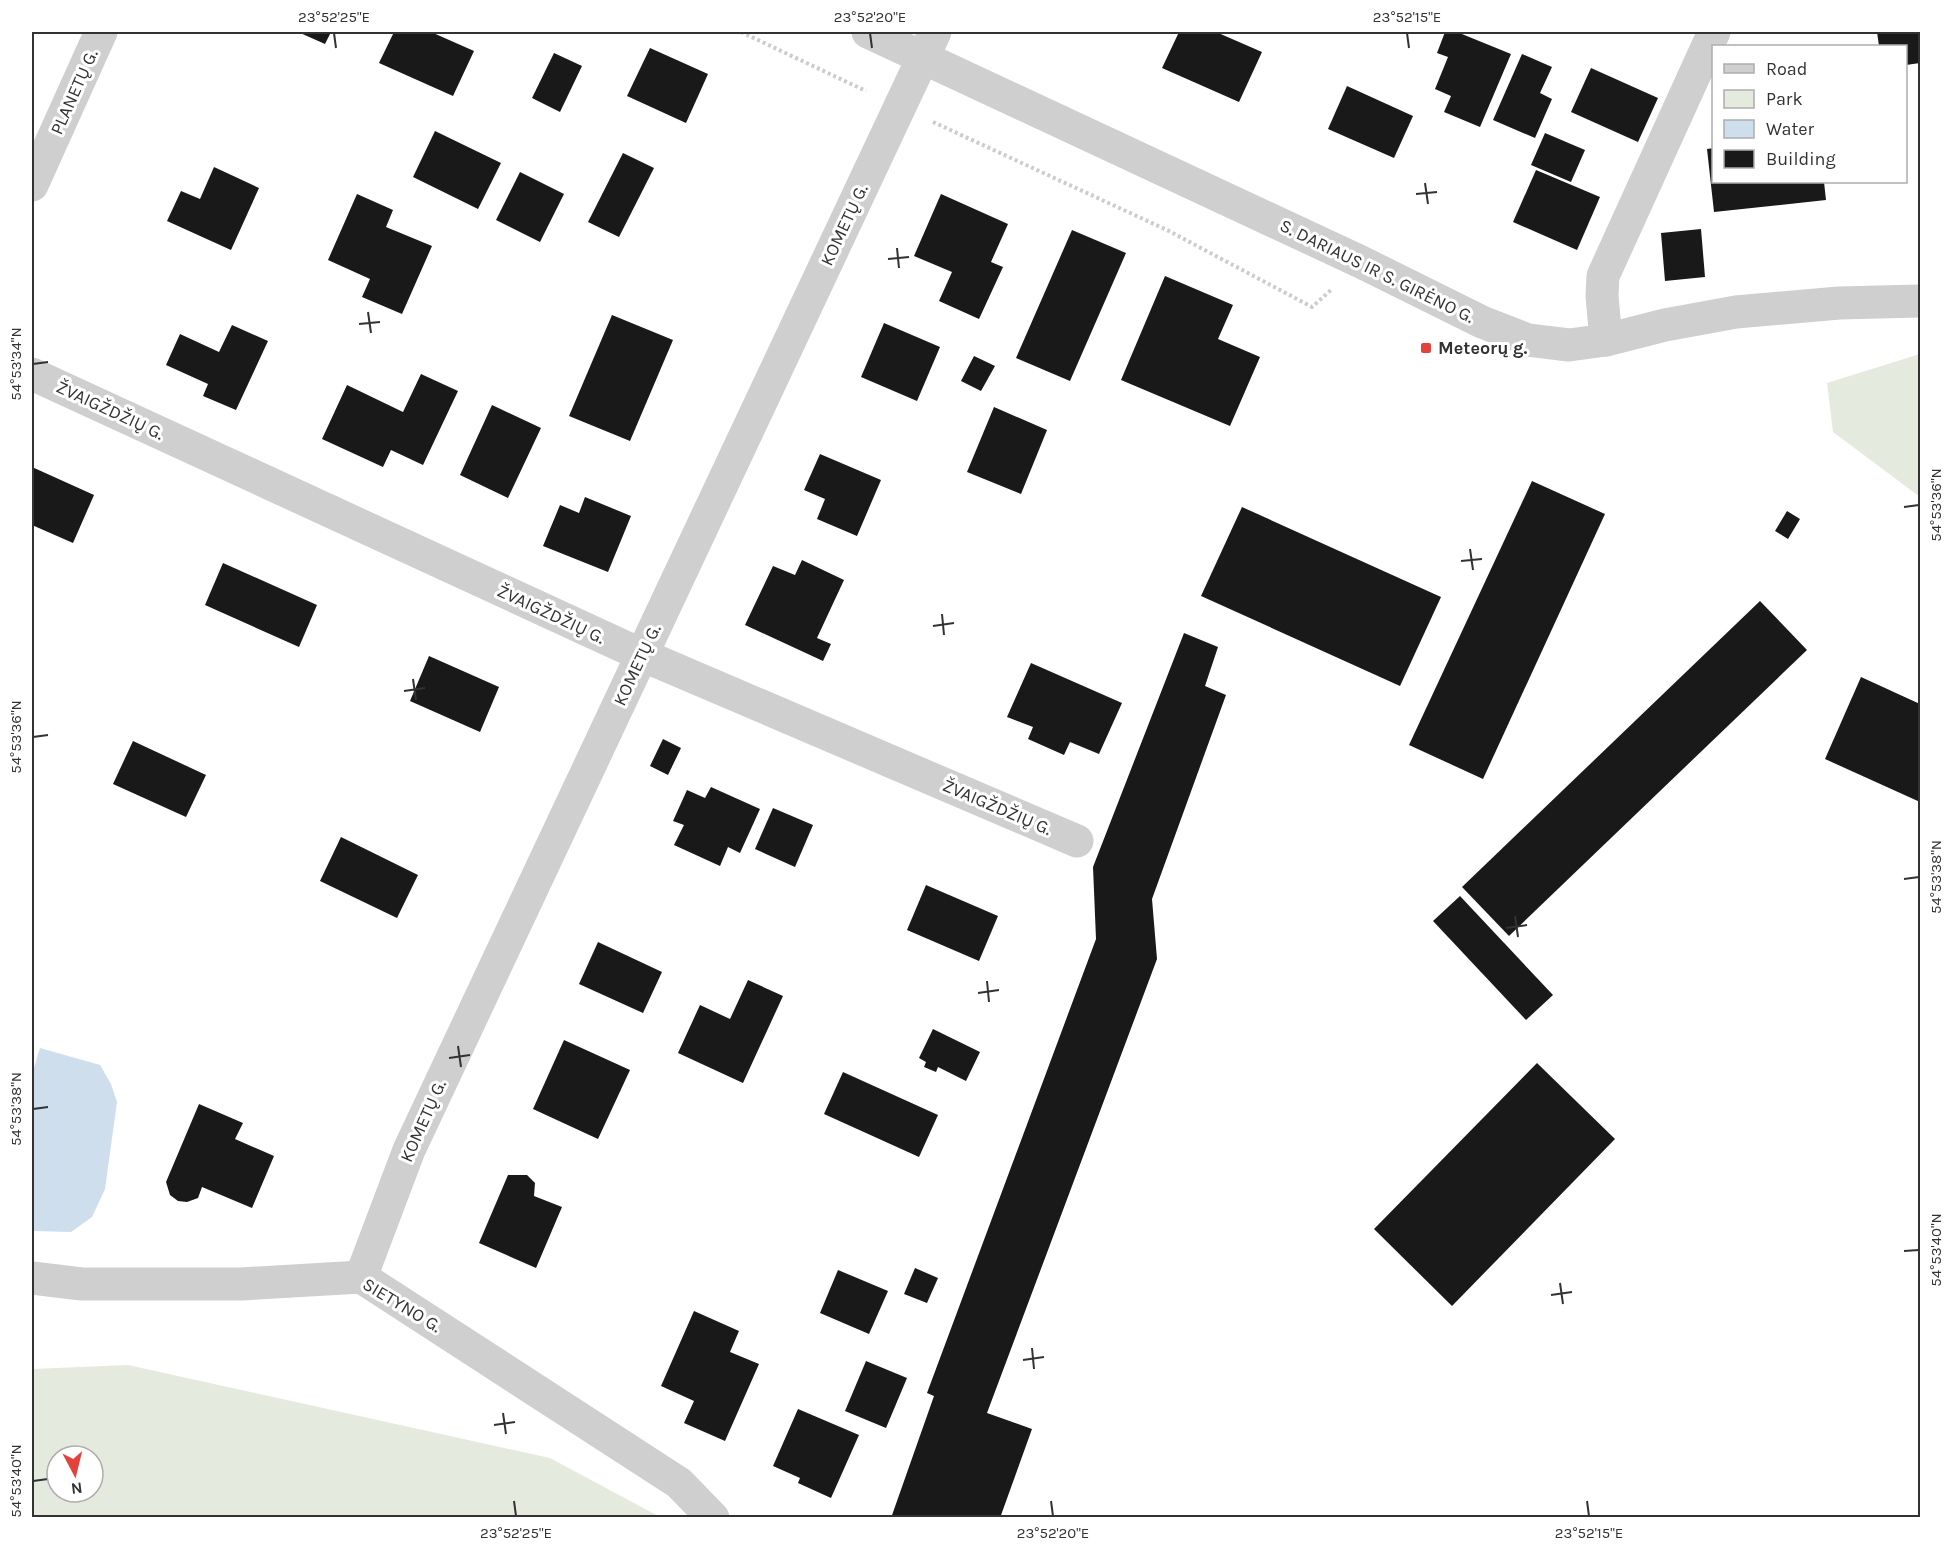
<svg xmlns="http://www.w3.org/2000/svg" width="1952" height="1549" font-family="Karla,sans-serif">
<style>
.green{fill:#e4ebde;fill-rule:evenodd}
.water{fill:#cedeed}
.building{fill:#191919}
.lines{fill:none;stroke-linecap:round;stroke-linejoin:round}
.path{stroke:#ccc;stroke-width:4;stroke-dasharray:3 3;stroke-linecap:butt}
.minor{stroke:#cfcfcf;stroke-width:33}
.ticks{fill:none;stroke:#323232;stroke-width:2}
.poi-dot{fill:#e2423b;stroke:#fff;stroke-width:2}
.labels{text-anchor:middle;stroke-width:6;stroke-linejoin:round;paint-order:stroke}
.street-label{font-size:18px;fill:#323232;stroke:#fff}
.poi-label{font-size:18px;font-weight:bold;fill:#323232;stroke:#fff;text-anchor:start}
.neatline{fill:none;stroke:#323232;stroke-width:2}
.ticks-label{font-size:15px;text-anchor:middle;fill:#323232}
</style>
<rect width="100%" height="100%" fill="#fff"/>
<g class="green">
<polygon points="1920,354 1920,497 1833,432 1827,383"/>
<path d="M128,1365L550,1458L660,1517H32V1369ZM57,1456H93V1492H57Z"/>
</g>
<polygon class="water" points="40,1048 100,1065 111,1084 117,1102 105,1189 92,1217 71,1232 32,1231 32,1074"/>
<g class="building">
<polygon points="298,32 331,32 325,44"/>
<polygon points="394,32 431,32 474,51 453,96 379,63"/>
<polygon points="1179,32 1216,32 1262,52 1239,102 1162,68"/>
<polygon points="1445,32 1457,32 1511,54 1480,127 1444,112 1451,96 1435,89 1448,57 1437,53"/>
<polygon points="1877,32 1920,32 1920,63 1906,65 1906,46 1879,46"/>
<polygon points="650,48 708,74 686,123 627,96"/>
<polygon points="554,53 582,66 560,112 532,98"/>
<polygon points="1522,54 1552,67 1540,93 1552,99 1535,138 1493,120"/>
<polygon points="1591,68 1658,98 1638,142 1571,112"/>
<polygon points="1347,86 1413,116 1394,158 1328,129"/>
<polygon points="435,131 501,163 478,209 413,177"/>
<polygon points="1545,133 1585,150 1571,182 1531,165"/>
<polygon points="1714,148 1714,182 1824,182 1826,200 1714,212 1707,149"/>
<polygon points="623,153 654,168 619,237 588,222"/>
<polygon points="214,167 259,188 231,250 167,221 181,191 200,199"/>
<polygon points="1536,170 1600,197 1577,250 1513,222"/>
<polygon points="520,172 564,194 540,242 496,220"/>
<polygon points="357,194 393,210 386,227 432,246 402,314 362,297 370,279 328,260"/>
<polygon points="941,194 1008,224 991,262 1003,267 979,319 939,301 952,272 914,256"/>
<polygon points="1701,229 1705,277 1665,281 1661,233"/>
<polygon points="1072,230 1126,253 1070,381 1016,358"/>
<polygon points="1165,276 1233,305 1218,339 1260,357 1230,426 1121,380"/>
<polygon points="612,315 673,340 630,441 569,416"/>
<polygon points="884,323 940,347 917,401 861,377"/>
<polygon points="232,325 268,341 236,410 203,396 208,384 166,365 180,334 219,352"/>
<polygon points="974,356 995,366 981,391 961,381"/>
<polygon points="421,374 458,391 423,465 391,450 383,467 322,439 347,385 403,412"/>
<polygon points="492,405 541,428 508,498 460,475"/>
<polygon points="994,407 1047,430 1021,494 967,472"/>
<polygon points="820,454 881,480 857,536 817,519 825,499 804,490"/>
<polygon points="32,467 94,495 73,543 32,525"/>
<polygon points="1532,481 1605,514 1483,779 1409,745"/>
<polygon points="585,497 631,516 608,572 543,546 560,505 579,513"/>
<polygon points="1242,507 1441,597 1400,686 1201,596"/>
<polygon points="1787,511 1800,519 1788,539 1775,531"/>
<polygon points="802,560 844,580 817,638 831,644 823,661 745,625 773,566 795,575"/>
<polygon points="223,563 317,605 299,647 205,605"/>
<polygon points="1760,601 1807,650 1509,936 1462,887"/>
<polygon points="1184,633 1218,647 1205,686 1226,695 1152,899 1157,959 987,1413 1032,1429 1000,1518 891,1518 934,1396 927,1393 1096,939 1093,867"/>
<polygon points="429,656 499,687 480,732 410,701"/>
<polygon points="1031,663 1122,703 1099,754 1070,742 1064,755 1028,739 1033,727 1007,717"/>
<polygon points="1861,677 1920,704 1920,802 1825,759"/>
<polygon points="663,739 681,748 668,775 650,766"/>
<polygon points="133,741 206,775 186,817 113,784"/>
<polygon points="711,787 760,809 740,853 728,847 720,866 674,845 684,825 673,821 687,790 705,798"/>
<polygon points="773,808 813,825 795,867 755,849"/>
<polygon points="341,837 418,875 397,918 320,881"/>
<polygon points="926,885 998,916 979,961 907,930"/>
<polygon points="1460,896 1553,995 1526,1020 1433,921"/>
<polygon points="598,942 662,972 643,1013 579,984"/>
<polygon points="748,980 783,996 743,1083 678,1053 700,1005 730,1019"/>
<polygon points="933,1029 980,1052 966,1081 938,1067 936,1072 924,1067 926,1062 919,1058"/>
<polygon points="564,1040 630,1070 598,1139 533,1109"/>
<polygon points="1537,1063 1615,1139 1452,1306 1374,1229"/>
<polygon points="843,1072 938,1115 919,1157 824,1114"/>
<polygon points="199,1104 243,1123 235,1139 274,1156 252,1208 202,1187 198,1198 187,1202 178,1201 170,1195 166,1182"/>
<polygon points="508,1175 527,1175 535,1183 534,1196 562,1207 536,1268 479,1243"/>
<polygon points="915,1268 938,1278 927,1303 904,1294"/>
<polygon points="838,1270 888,1291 869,1334 820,1313"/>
<polygon points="694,1311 739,1331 730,1352 759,1364 725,1441 684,1423 694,1401 661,1386"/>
<polygon points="866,1361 907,1378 886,1428 845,1411"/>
<polygon points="798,1409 859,1435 831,1498 798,1483 800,1478 773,1466"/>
</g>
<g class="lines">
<g class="path">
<polyline points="741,32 866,91"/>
<polyline points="933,122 1167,230 1312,307 1332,289"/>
</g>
<g class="minor">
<polyline points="868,32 1361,262 1482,322 1528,340 1569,345 1606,340 1665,325 1736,312 1839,303 1920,301"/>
<polyline points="32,185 101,32"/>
<polyline points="1606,340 1602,296 1603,276 1714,32"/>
<polyline points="32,374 642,655 1077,841"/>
<polyline points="361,1277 409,1150 935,32"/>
<polyline points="32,1278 82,1284 241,1284 361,1277 679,1483 713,1518"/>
</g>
</g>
<path class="ticks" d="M334,33L336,48M870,33L872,48M1407,33L1409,48M1425,183L1428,204M1416,194L1437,192M897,248L899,268M888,259L909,257M368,312L371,333M359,324L380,322M33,364L48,362M1904,507L1919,505M1470,549L1473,570M1461,561L1482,559M942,614L944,635M933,626L954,623M413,679L416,700M404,691L425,688M33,737L48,735M1904,879L1919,877M1515,916L1518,937M1506,928L1527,925M987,981L989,1002M978,993L999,990M458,1046L461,1067M449,1058L470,1055M33,1109L48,1107M1904,1251L1919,1250M1560,1283L1563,1304M1551,1295L1572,1292M1032,1348L1034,1369M1023,1360L1044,1357M503,1413L506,1434M494,1425L515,1422M33,1481L48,1479M514,1501L516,1516M1051,1501L1053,1516M1587,1501L1589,1516"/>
<rect class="poi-dot" x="1420" y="342" width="12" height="12" rx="3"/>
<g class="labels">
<g class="street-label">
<text transform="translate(74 92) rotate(-66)" y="6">PLANETŲ G.</text>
<text transform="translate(844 225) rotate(-65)" y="6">KOMETŲ G.</text>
<text transform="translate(1377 271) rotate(26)" y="6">S. DARIAUS IR S. GIRĖNO G.</text>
<text transform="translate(110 410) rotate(25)" y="6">ŽVAIGŽDŽIŲ G.</text>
<text transform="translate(551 614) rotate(25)" y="6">ŽVAIGŽDŽIŲ G.</text>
<text transform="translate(637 665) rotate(-65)" y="6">KOMETŲ G.</text>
<text transform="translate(997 807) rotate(23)" y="6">ŽVAIGŽDŽIŲ G.</text>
<text transform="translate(423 1121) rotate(-66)" y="6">KOMETŲ G.</text>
<text transform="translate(402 1305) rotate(31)" y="6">SIETYNO G.</text>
</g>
<g class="poi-label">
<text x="1438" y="354">Meteorų g.</text>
</g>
</g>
<rect width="1952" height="1549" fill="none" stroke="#ffffff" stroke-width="66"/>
<rect x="1712" y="45" width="195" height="138" fill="#ffffff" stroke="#adadad" stroke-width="1.5"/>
<rect x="1724" y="64" width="30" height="9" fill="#cfcfcf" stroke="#adadad" stroke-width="1.5"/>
<text x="1766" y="75" font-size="18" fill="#323232">Road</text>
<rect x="1724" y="90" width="30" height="18" fill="#e4ebde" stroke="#adadad" stroke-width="1.5"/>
<text x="1766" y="105" font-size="18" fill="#323232">Park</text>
<rect x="1724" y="120" width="30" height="18" fill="#cedeed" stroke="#adadad" stroke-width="1.5"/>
<text x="1766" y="135" font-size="18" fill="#323232">Water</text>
<rect x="1724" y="150" width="30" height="18" fill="#191919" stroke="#adadad" stroke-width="1.5"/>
<text x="1766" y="165" font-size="18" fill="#323232">Building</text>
<g transform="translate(75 1474) rotate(173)"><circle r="28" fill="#ffffff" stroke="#adadad" stroke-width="1.5"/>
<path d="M0-4.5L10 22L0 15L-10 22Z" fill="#e2423b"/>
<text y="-9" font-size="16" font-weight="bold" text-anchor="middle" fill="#323232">N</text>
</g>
<rect x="33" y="33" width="1886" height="1483" class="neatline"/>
<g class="ticks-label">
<text x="334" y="22">23°52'25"E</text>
<text x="870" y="22">23°52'20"E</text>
<text x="1407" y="22">23°52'15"E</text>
<text transform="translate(16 364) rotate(-90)" y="5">54°53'34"N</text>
<text transform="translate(1936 505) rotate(-90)" y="5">54°53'36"N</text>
<text transform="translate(16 737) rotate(-90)" y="5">54°53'36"N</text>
<text transform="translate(1936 877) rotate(-90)" y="5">54°53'38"N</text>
<text transform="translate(16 1109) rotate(-90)" y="5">54°53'38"N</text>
<text transform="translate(1936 1250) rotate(-90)" y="5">54°53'40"N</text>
<text transform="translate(16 1481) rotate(-90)" y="5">54°53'40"N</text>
<text x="516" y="1538">23°52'25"E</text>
<text x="1053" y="1538">23°52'20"E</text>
<text x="1589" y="1538">23°52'15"E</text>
</g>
</svg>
